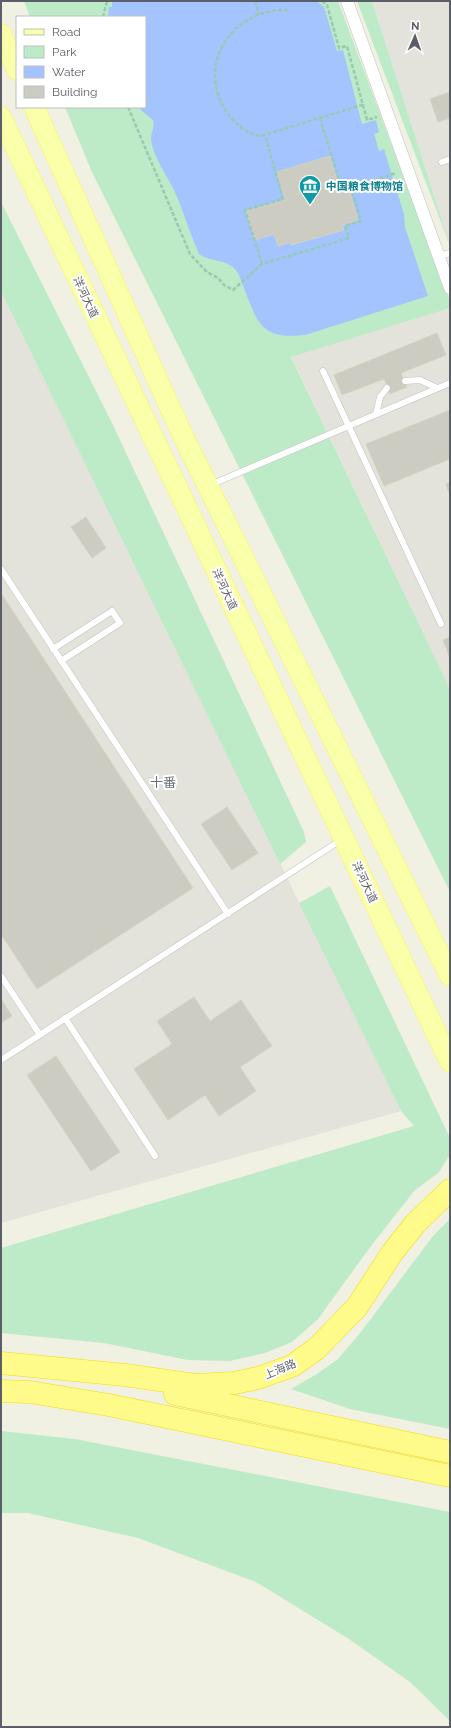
<svg xmlns="http://www.w3.org/2000/svg" width="451" height="1728" font-family="Raleway,'Noto Sans SC',sans-serif">
<style>
.industrial{fill:#e3e3db}
.green{fill:#bdeac7}
.water{fill:#a4c4ff}
.building{fill:#cdccc2;stroke:#d5d3c1}
.lines{fill:none;stroke-linecap:round;stroke-linejoin:round}
.lane-casing{stroke:#c0c1c8;stroke-width:7}
.street-casing{stroke:#c0c1c8;stroke-width:13}
.primary-casing{stroke:#fff44d;stroke-width:21}
.highway-casing{stroke:#f3dc00;stroke-width:23}
.path{stroke:#95cbb1;stroke-width:2.5;stroke-dasharray:4 2;stroke-linecap:butt}
.lane{stroke:#fff;stroke-width:6}
.street{stroke:#fff;stroke-width:12}
.primary{stroke:#faffa9;stroke-width:20}
.highway{stroke:#fffb8b;stroke-width:22}
.path-bridge{stroke:#95cbb1;stroke-width:2.5;stroke-dasharray:4 2;stroke-linecap:butt}
.labels{text-anchor:middle;stroke-width:4;stroke-linejoin:round;paint-order:stroke}
.culture-label{font-size:11px;font-weight:bold;fill:#0d838f;stroke:#fff;text-anchor:start}
.street-label{font-size:11px;fill:#5b5e66;stroke:#fff}
.quarter-label{font-size:13px;fill:#6c7078;stroke:#fff}
</style>
<rect width="100%" height="100%" fill="#f0f0e3"/>
<g class="industrial">
<polygon points="372,1 450,1 450,246"/>
<polygon points="1,291 401,1111 1,1223"/>
<polygon points="450,308 450,689 291,356"/>
</g>
<g class="green">
<polygon points="24,1 338,1 450,301 450,308 291,357 450,689 450,892 92,172 65,107 145,107 145,17 30,17"/>
<polygon points="357,1 372,1 450,246"/>
<polygon points="1,202 112,423 304,832 306,842 280,864 1,291"/>
<polygon points="330,886 450,1138 450,1155 438,1173 414,1191 371,1246 318,1319 292,1342 265,1353 230,1361 188,1360 104,1343 1,1333 1,1248 414,1126 401,1111 299,903"/>
<polygon points="450,1219 450,1429 350,1409 291,1389 317,1374 338,1359 361,1332 433,1236"/>
<polygon points="1,1431 75,1439 450,1512 450,1721 410,1682 349,1639 256,1582 138,1538 28,1513 1,1513"/>
</g>
<path class="water" d="M112,1H316L324,7L337,51L343,50L362,124L376,120L379,132L374,134L379,151L384,149L404,214L405,227L428,296L305,335C259,340 258,322 243,286C241,281 239,273 235,269C224,258 209,262 199,254C191,236 185,217 178,199C171,180 153,159 151,139C151,132 155,127 153,120L142,111L139,107H145V17H110L108,15L109,7H112Z"/>
<g class="building">
<polygon points="450,92 450,118 438,122 430,99"/>
<polygon points="330,156 340,189 348,186 358,220 342,225 344,230 291,245 290,242 278,246 274,234 255,240 246,211 285,200 277,172"/>
<polygon points="437,333 446,355 401,373 407,387 390,394 384,379 342,395 334,375"/>
<polygon points="450,410 450,459 384,486 366,444"/>
<polygon points="450,482 450,495 446,484"/>
<polygon points="86,517 106,548 92,558 71,527"/>
<polygon points="1,593 193,888 37,989 1,934"/>
<polygon points="450,637 450,658 443,640"/>
<polygon points="227,807 258,853 232,870 201,824"/>
<polygon points="194,997 210,1021 241,1000 272,1046 240,1067 256,1091 219,1116 205,1095 168,1120 134,1069 172,1044 157,1021"/>
<polygon points="1,999 12,1016 1,1023"/>
<polygon points="56,1056 120,1152 91,1171 27,1075"/>
</g>
<g class="lines">
<g class="lane-casing">
<g id="lane">
<polyline points="442,162 450,159"/>
<polyline points="439,256 450,253"/>
<polyline points="323,371 441,624"/>
<polyline points="405,381 420,380 437,388"/>
<polyline points="376,414 380,397 387,388"/>
<polyline points="210,485 450,383"/>
<polyline points="1,569 228,914"/>
<polyline points="53,649 112,611 120,623 61,661"/>
<polyline points="1,976 40,1035"/>
<polyline points="65,1018 155,1156"/>
<polyline points="1,1060 341,840"/>
</g>
</g>
<g class="street-casing">
<polyline id="street" points="347,1 450,288"/>
</g>
<g class="primary-casing">
<g id="primary">
<polyline points="1,34 17,70"/>
<polyline points="34,107 182,434 450,976"/>
<polyline points="1,117 450,1062"/>
</g>
</g>
<g class="highway-casing">
<g id="highway">
<polyline points="1,1363 125,1375 195,1385 234,1383 258,1378 292,1366 316,1349 357,1307 392,1253 415,1224 450,1190"/>
<polyline points="1,1391 30,1392 109,1405 450,1476"/>
<polyline points="175,1394 450,1452"/>
</g>
</g>
<g class="path">
<polyline points="255,1 259,14"/>
<polyline points="322,1 327,5 339,48 347,46 367,120 377,117"/>
<polyline points="103,17 107,1"/>
<polyline points="128,107 190,254 207,272 218,278 224,285 233,290 262,264 349,238 345,226 361,221 350,184 341,187 320,118"/>
<polyline points="351,188 396,173"/>
<polyline points="262,264 245,210 283,199 265,135"/>
</g>
<use href="#lane" class="lane"/>
<use href="#street" class="street"/>
<use href="#primary" class="primary"/>
<use href="#highway" class="highway"/>
<path class="path-bridge" d="M288,10C228,8 191,73 233,120C241,128 250,135 261,136L365,104"/>
</g>
<defs>
<g id="museum-pin" transform="scale(1.15)"><path d="M0 17L-7.5 6A9.5 9.5 0 1 1 7.5 6Z" fill="#0f9aa8" stroke="#fff"/><path d="M0-6L6-3V-2H-6V-3ZM-5-1h2V3h-2ZM-1-1h2V3h-2ZM3-1h2V3H3ZM-6 4H6V6H-6Z" fill="#fff"/></g>
</defs>
<g fill-rule="evenodd">
<use href="#museum-pin" x="310" y="186"/>
</g>
<g class="labels">
<g class="culture-label">
<text x="326" y="190">中国粮食博物馆</text>
</g>
<g class="street-label">
<text transform="translate(86 297) rotate(65)" y="4">洋河大道</text>
<text transform="translate(225 589) rotate(65)" y="4">洋河大道</text>
<text transform="translate(365 882) rotate(65)" y="4">洋河大道</text>
<text transform="translate(280 1369) rotate(-23)" y="4">上海路</text>
</g>
<g class="quarter-label">
<text x="163" y="787">十番</text>
</g>
</g>
<rect width="451" height="1728" fill="none" stroke="#5b5e66" stroke-width="4"/>
<rect x="16" y="16" width="130" height="92" fill="#ffffff" stroke="#bdbfc2"/>
<rect x="24" y="29" width="20" height="6" fill="#faffa9" stroke="#bdbfc2"/>
<text x="52" y="36" font-size="12" fill="#5b5e66">Road</text>
<rect x="24" y="46" width="20" height="12" fill="#bdeac7" stroke="#bdbfc2"/>
<text x="52" y="56" font-size="12" fill="#5b5e66">Park</text>
<rect x="24" y="66" width="20" height="12" fill="#a4c4ff" stroke="#bdbfc2"/>
<text x="52" y="76" font-size="12" fill="#5b5e66">Water</text>
<rect x="24" y="86" width="20" height="12" fill="#cdccc2" stroke="#bdbfc2"/>
<text x="52" y="96" font-size="12" fill="#5b5e66">Building</text>
<g transform="translate(415 36) rotate(2)" stroke="#ffffff" stroke-width="3" paint-order="stroke">
<path d="M0-3L7 15L0 10L-7 15Z" fill="#5b5e66"/>
<text y="-6" font-size="11" font-weight="bold" text-anchor="middle" fill="#5b5e66">N</text>
</g>
</svg>
